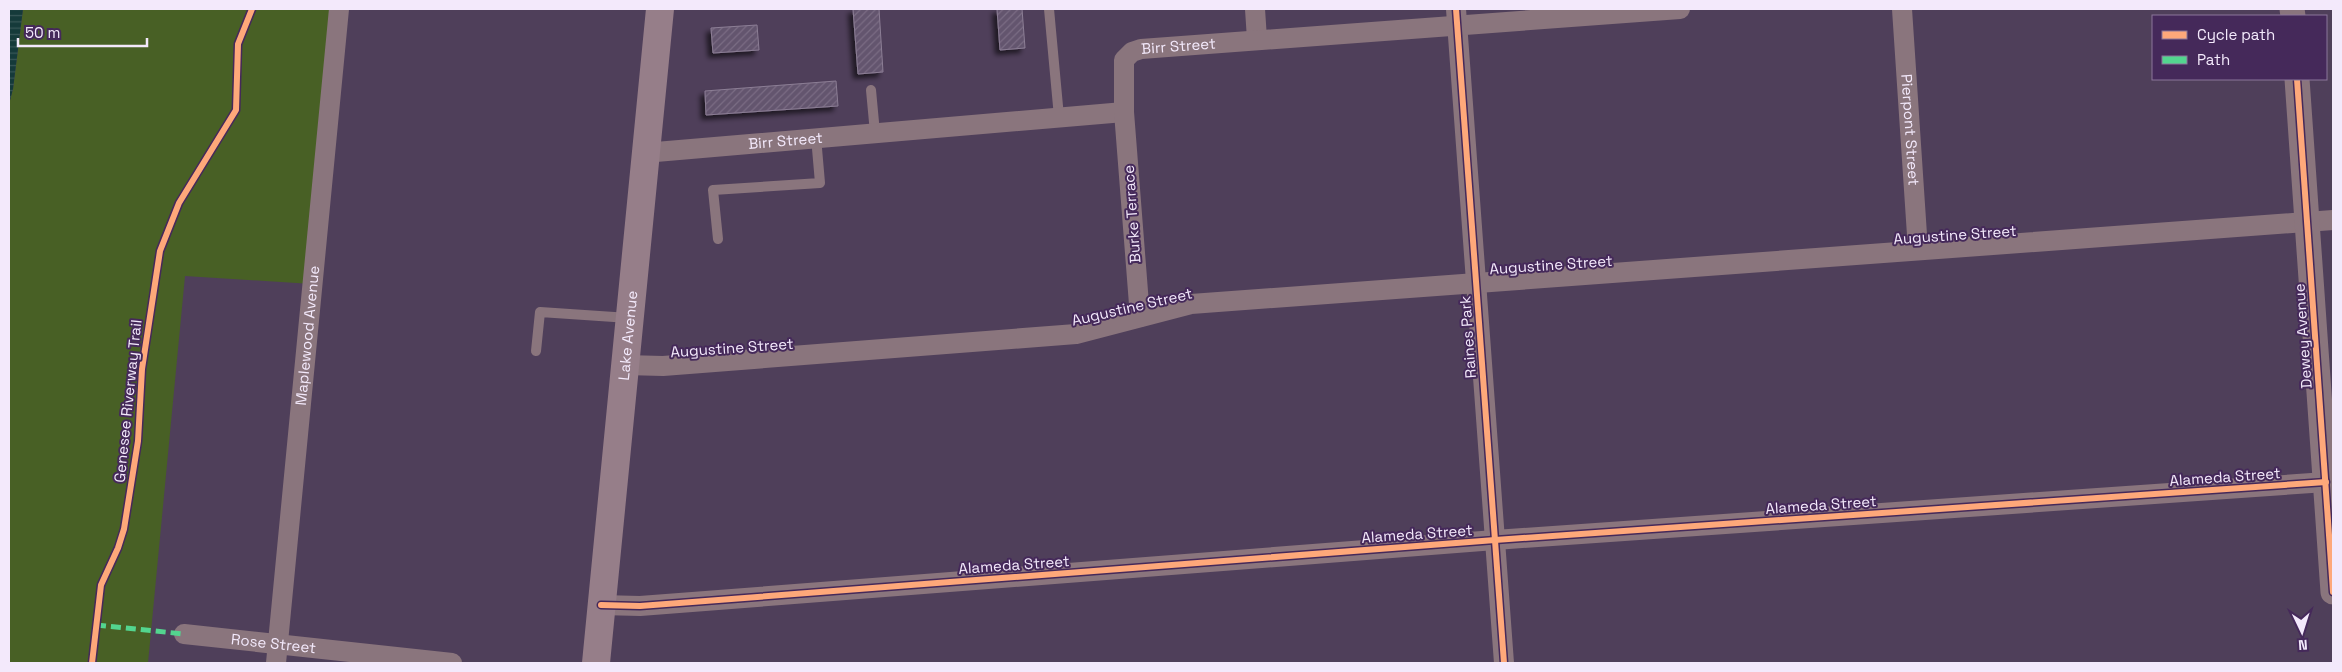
<svg xmlns="http://www.w3.org/2000/svg" width="2342" height="672" font-family="'Space Grotesk',sans-serif">
<style>
.green{fill:#486025}
.water{fill:url(#water-rules)}
.building{fill:url(#building-hatch);stroke:#8c7e95;filter:url(#shadow)}
.lines{fill:none;stroke-linecap:round;stroke-linejoin:round}
.service{stroke:#8a757d;stroke-width:10}
.minor{stroke:#8a757d;stroke-width:20}
.tertiary{stroke:#8a757d;stroke-width:25}
.primary{stroke:#967e89;stroke-width:28}
.quiet{stroke:#53d58f;stroke-width:5;stroke-dasharray:10 5;stroke-linecap:butt}
.cycleway-casing{stroke:#45295a;stroke-width:9}
.cycleway{stroke:#fea87a;stroke-width:6}
.labels{text-anchor:middle;stroke-width:4;stroke-linejoin:round;paint-order:stroke}
.street-label{font-size:15px;fill:#f3e9fb;stroke:#45295a}
</style>
<defs>
<pattern id="water-rules" width="6" height="5" patternUnits="userSpaceOnUse" patternTransform="scale(1.25)"><rect width="6" height="5" fill="#153a3a"/><path d="M0 2.5h6" fill="none" stroke="#385657"/></pattern>
<pattern id="building-hatch" width="6" height="6" patternUnits="userSpaceOnUse" patternTransform="scale(1.25)"><rect width="6" height="6" fill="#63546e"/><path d="M-1 1l2-2M0 6l6-6M5 7l2-2" fill="none" stroke="#7a6d84"/></pattern>
<filter id="shadow"><feDropShadow dx="-4.5" dy="4.5" stdDeviation="2.5" flood-color="#0009"/></filter>
</defs>
<rect width="100%" height="100%" fill="#4f3f5a"/>
<polygon class="green" points="23,9 341,9 312,284 185,276 148,663 9,663 9,104 13,89"/>
<polygon class="water" points="9,9 23,9 13,89 9,104"/>
<g class="building">
<polygon points="853,9 879,9 883,72 858,74"/>
<polygon points="997,9 1022,9 1025,48 1000,50"/>
<polygon points="757,25 759,50 713,53 711,28"/>
<polygon points="836,81 838,106 706,115 705,91"/>
</g>
<g class="lines">
<g class="service">
<polyline points="1049,9 1059,117"/>
<polyline points="871,90 875,133"/>
<polyline points="718,239 713,190 820,183 816,137"/>
<polyline points="536,351 540,312 629,318"/>
</g>
<g class="minor">
<polyline points="1255,9 1257,39"/>
<polyline points="1456,9 1504,663"/>
<path id="s1" d="M1902,9L1918,250"/>
<path id="s2" d="M644,153L1124,112"/>
<path id="s3" d="M1140,317L1124,112V60L1132,52L1141,49L1680,9"/>
<polyline points="625,365 663,366 1076,334 1191,304 2333,220"/>
<polyline points="601,605 640,606 1495,540 2326,482"/>
<path id="s4" d="M184,634L452,663"/>
<path id="s5" d="M276,663L339,9"/>
</g>
<g class="tertiary">
<polyline points="2292,9 2293,16"/>
<polyline points="2297,79 2333,592"/>
</g>
<path class="primary" id="s6" d="M596,663L660,9"/>
<polyline class="quiet" points="96,625 184,634"/>
<g class="cycleway-casing">
<g id="cycleway">
<polyline points="1456,9 1504,663"/>
<polyline points="2297,79 2333,592"/>
<polyline points="601,605 640,606 1495,540 2326,482"/>
<polyline points="92,663 101,585 118,548 124,529 138,441 142,369 160,251 179,203 236,110 238,44 252,9"/>
</g>
</g>
<use href="#cycleway" class="cycleway"/>
</g>
<g class="labels">
<g class="street-label">
<text dy="5" stroke="none"><textPath href="#s3" startOffset="316">Birr Street</textPath></text>
<text dy="5" stroke="none"><textPath href="#s1" startOffset="121">Pierpont Street</textPath></text>
<text dy="5" stroke="none"><textPath href="#s2" startOffset="142">Birr Street</textPath></text>
<text transform="translate(1132 214) rotate(-94)" y="5">Burke Terrace</text>
<text transform="translate(1955 235) rotate(-4)" y="5">Augustine Street</text>
<text transform="translate(1551 265) rotate(-4)" y="5">Augustine Street</text>
<text transform="translate(1132 307) rotate(-13)" y="5">Augustine Street</text>
<text dy="5" stroke="none"><textPath href="#s5" startOffset="329">Maplewood Avenue</textPath></text>
<text dy="5" stroke="none"><textPath href="#s6" startOffset="329">Lake Avenue</textPath></text>
<text transform="translate(2303 336) rotate(-94)" y="5">Dewey Avenue</text>
<text transform="translate(1468 337) rotate(-94)" y="5">Raines Park</text>
<text transform="translate(732 348) rotate(-4)" y="5">Augustine Street</text>
<text transform="translate(128 401) rotate(-84)" y="5">Genesee Riverway Trail</text>
<text transform="translate(2225 477) rotate(-4)" y="5">Alameda Street</text>
<text transform="translate(1821 505) rotate(-4)" y="5">Alameda Street</text>
<text transform="translate(1417 534) rotate(-4)" y="5">Alameda Street</text>
<text transform="translate(1014 565) rotate(-4)" y="5">Alameda Street</text>
<text dy="5" stroke="none"><textPath href="#s4" startOffset="90">Rose Street</textPath></text>
</g>
</g>
<rect width="2342" height="672" fill="none" stroke="#f3e9fb" stroke-width="20"/>
<rect x="2152" y="15" width="175" height="65" fill="#45295a" stroke="#8b769a"/>
<rect x="2162" y="31" width="25" height="8" fill="#fea87a" stroke="#8b769a"/>
<text x="2197" y="40" font-size="15" fill="#f3e9fb">Cycle path</text>
<rect x="2162" y="56" width="25" height="8" fill="#53d58f" stroke="#8b769a"/>
<text x="2197" y="65" font-size="15" fill="#f3e9fb">Path</text>
<g transform="translate(2302 632) rotate(176)" stroke="#45295a" stroke-width="4" paint-order="stroke">
<path d="M0-4L9 19L0 12L-9 19Z" fill="#f3e9fb"/>
<text y="-8" font-size="14" font-weight="bold" text-anchor="middle" fill="#f3e9fb">N</text>
</g>
<path d="M18 38v8h129v-8" fill="none" stroke="#f3e9fb" stroke-width="2.5"/>
<text x="25" y="38" font-size="15" fill="#f3e9fb" stroke="#45295a" stroke-width="4" paint-order="stroke">50 m</text>
</svg>
